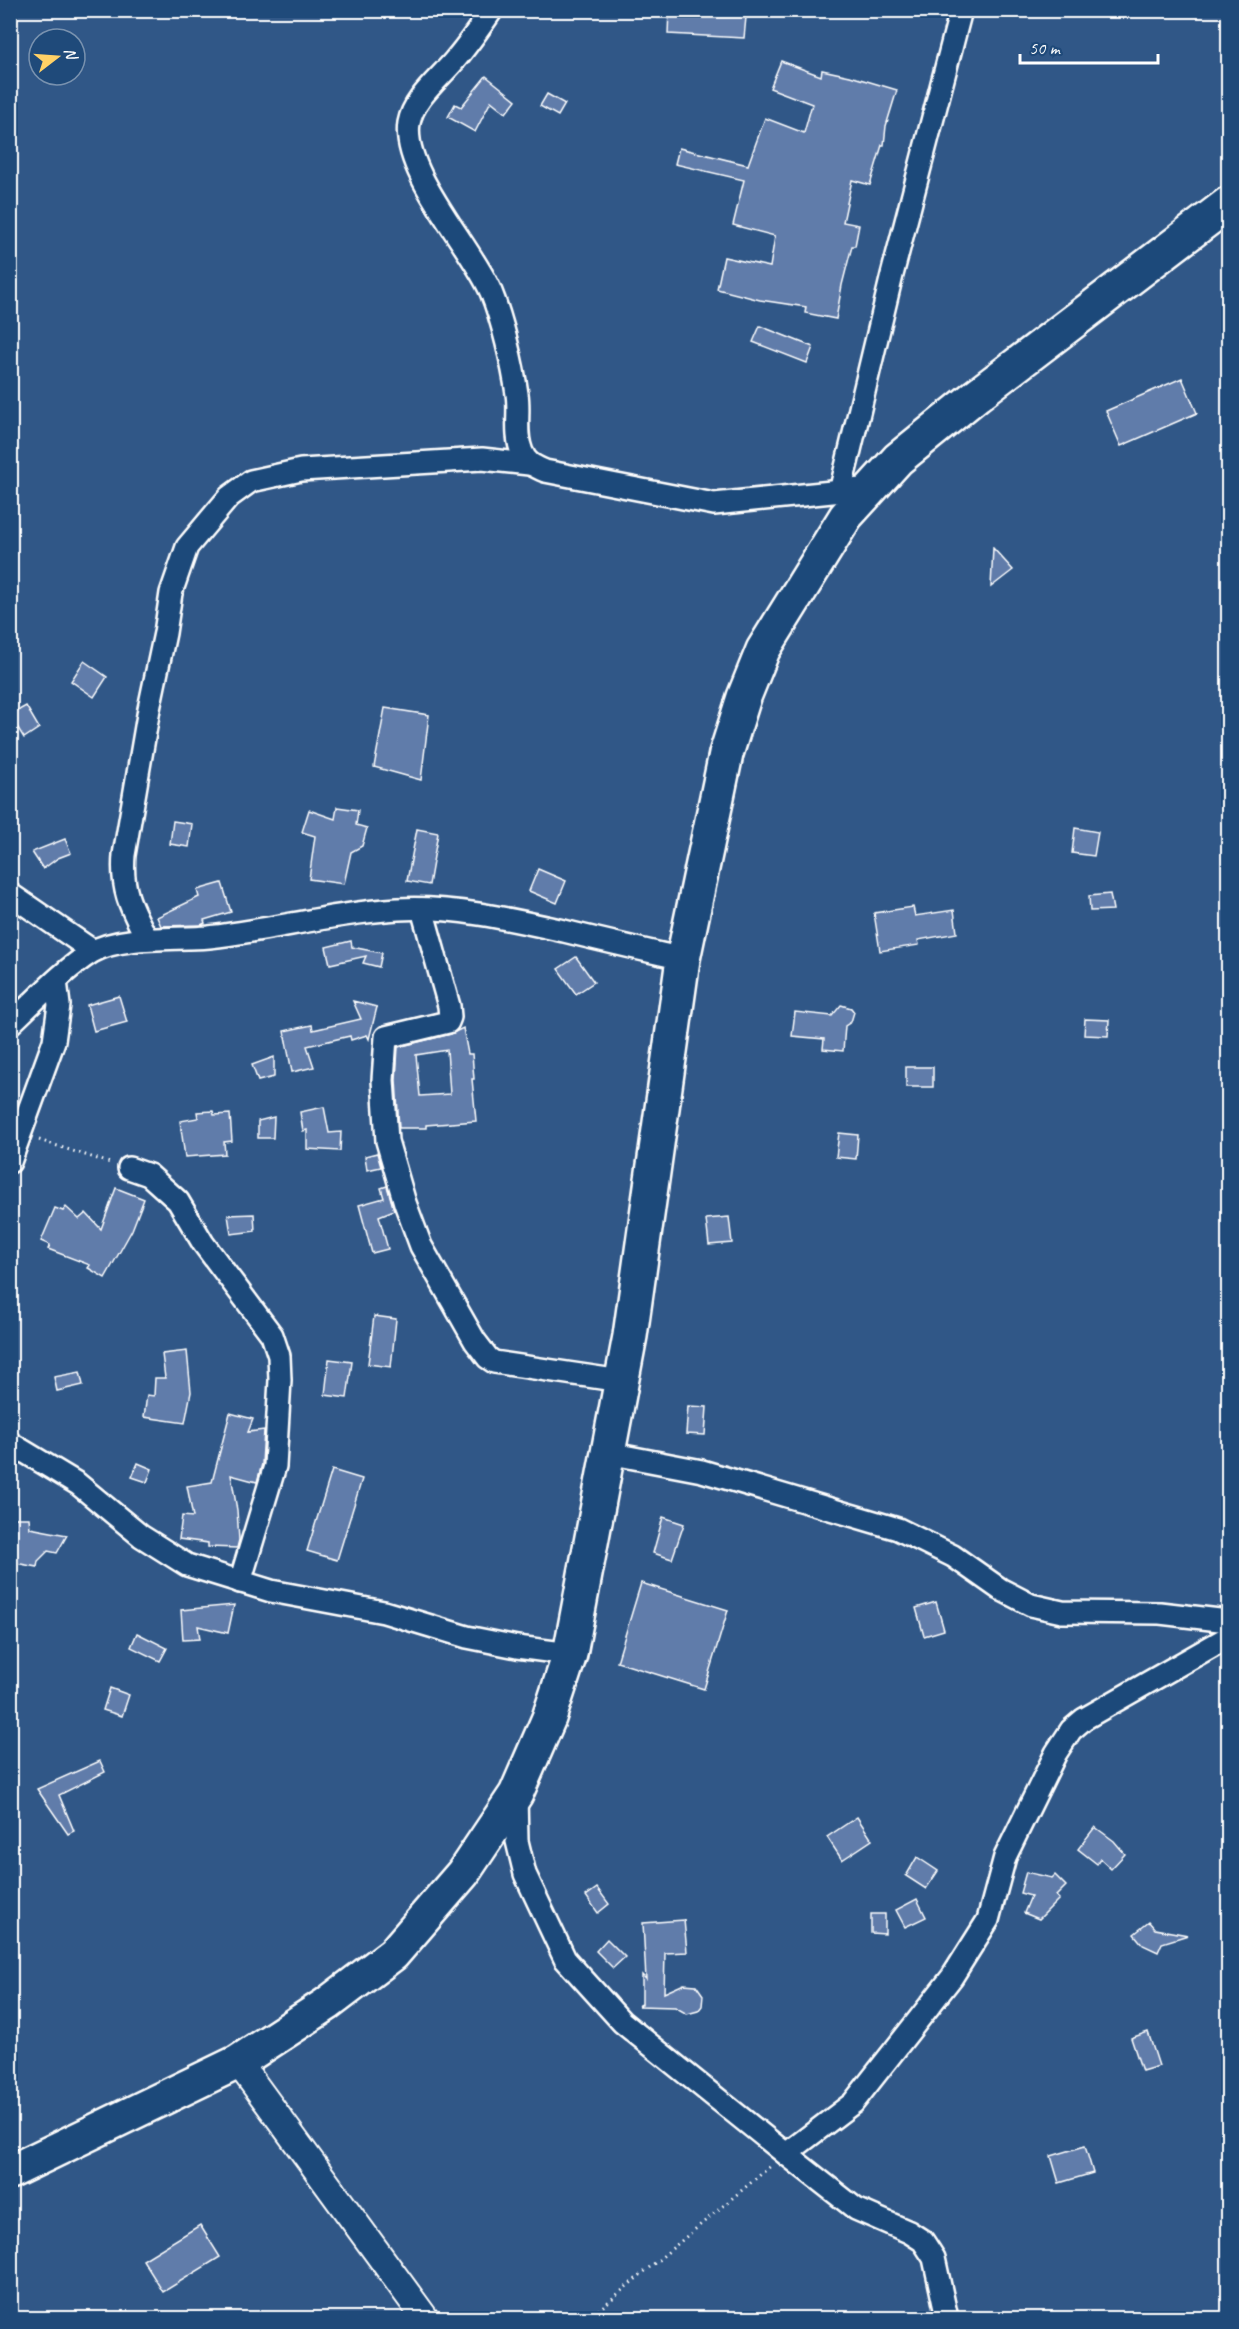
<svg xmlns="http://www.w3.org/2000/svg" width="1239" height="2329" font-family="Caveat,sans-serif">
<style>
.building{fill:#607baa;stroke:#fff;stroke-width:1.5;fill-rule:evenodd}
.lines{fill:none;stroke-linecap:round;stroke-linejoin:round}
.minor-casing{stroke:#fff;stroke-width:26}
.tertiary-casing{stroke:#fff;stroke-width:30}
.primary-casing{stroke:#fff;stroke-width:38}
.path{stroke:#fff;stroke-width:3;stroke-dasharray:1.5 4.5;stroke-linecap:butt}
.minor{stroke:#1f4a7a;stroke-width:21}
.tertiary{stroke:#1f4a7a;stroke-width:26}
.primary{stroke:#1f4a7a;stroke-width:33}
</style>
<rect width="100%" height="100%" fill="#305787"/>
<filter id="ink" filterUnits="userSpaceOnUse"><feTurbulence type="fractalNoise" baseFrequency=".0167" numOctaves="2"/><feDisplacementMap in="SourceGraphic" scale="12" xChannelSelector="R" yChannelSelector="G"/><feConvolveMatrix kernelMatrix="1 2 1 2 8 2 1 2 1" color-interpolation-filters="sRGB"/></filter>
<g filter="url(#ink)">
<g class="building">
<polygon points="669,10 746,17 744,38 668,34"/>
<polygon points="781,61 821,76 822,70 850,76 897,90 886,126 884,145 882,145 870,185 852,180 843,222 859,225 855,246 852,246 842,285 836,319 805,313 806,307 760,300 717,289 724,257 770,267 775,236 733,225 744,180 675,164 679,148 748,165 765,118 804,133 812,104 770,88"/>
<polygon points="486,76 516,100 506,113 491,101 475,132 448,117 455,104 461,107"/>
<polygon points="547,94 565,104 558,116 540,106"/>
<polygon points="760,326 813,347 807,363 753,342"/>
<polygon points="1182,378 1197,413 1121,446 1106,411"/>
<polygon points="993,548 1013,570 991,587"/>
<polygon points="84,661 107,677 94,697 71,681"/>
<polygon points="26,706 39,728 24,738 10,715"/>
<polygon points="385,708 429,715 421,780 374,767"/>
<polygon points="337,807 358,810 356,825 367,828 362,846 351,852 344,884 309,879 315,836 302,832 309,810 335,819"/>
<polygon points="173,821 192,824 189,847 170,844"/>
<polygon points="1075,828 1098,832 1094,856 1072,853"/>
<polygon points="417,829 438,833 429,885 407,881"/>
<polygon points="65,839 71,853 58,858 43,869 32,852"/>
<polygon points="538,869 566,881 557,903 529,891"/>
<polygon points="222,883 231,912 204,920 205,923 201,925 161,926 157,917 199,897 197,890"/>
<polygon points="1110,894 1113,910 1090,911 1089,896"/>
<polygon points="913,907 915,916 954,910 957,933 918,940 919,945 880,951 874,913"/>
<polygon points="351,941 352,947 382,953 379,967 363,963 366,956 330,964 326,947"/>
<polygon points="576,957 594,982 576,994 558,969"/>
<polygon points="119,996 127,1022 94,1031 87,1005"/>
<polygon points="353,1001 377,1007 369,1039 367,1035 351,1040 350,1036 307,1046 314,1067 292,1072 284,1031 312,1025 313,1030 361,1019"/>
<polygon points="841,1005 851,1008 854,1012 851,1022 845,1026 843,1051 823,1049 824,1039 792,1036 795,1012 832,1016"/>
<polygon points="1085,1019 1109,1020 1108,1036 1084,1035"/>
<path d="M463,1028L468,1054H472L474,1079H472L476,1121L426,1125V1128H399L396,1080L398,1047L451,1034ZM447,1050L450,1094L420,1096L416,1055Z"/>
<polygon points="274,1057 274,1077 258,1081 252,1065"/>
<rect x="906" y="1067" width="27" height="20"/>
<polygon points="324,1107 329,1133 341,1132 340,1151 307,1149 307,1130 303,1131 300,1112"/>
<polygon points="213,1111 214,1115 230,1114 232,1141 224,1142 225,1154 185,1157 180,1121 198,1118 197,1112"/>
<polygon points="274,1117 273,1138 258,1138 258,1121"/>
<polygon points="839,1133 858,1135 856,1159 836,1157"/>
<polygon points="377,1153 381,1167 367,1170 365,1156"/>
<polygon points="387,1186 394,1210 379,1216 388,1249 372,1253 359,1205 384,1198 381,1188"/>
<polygon points="116,1188 144,1199 132,1230 105,1278 88,1268 90,1265 48,1249 50,1245 41,1241 55,1208 63,1211 66,1207 79,1219 86,1213 101,1229"/>
<polygon points="254,1214 255,1231 231,1234 228,1215"/>
<polygon points="729,1217 732,1243 709,1245 706,1219"/>
<polygon points="374,1316 396,1319 391,1367 368,1364"/>
<polygon points="187,1351 191,1392 185,1423 144,1417 147,1395 154,1396 155,1378 165,1378 162,1354"/>
<polygon points="329,1359 352,1362 347,1398 325,1395"/>
<polygon points="80,1372 83,1385 57,1391 54,1377"/>
<polygon points="688,1406 707,1407 705,1435 686,1434"/>
<polygon points="230,1413 253,1419 248,1432 264,1430 262,1464 257,1482 231,1475 237,1510 239,1540 237,1548 208,1547 208,1543 179,1539 182,1516 193,1517 187,1486 212,1482"/>
<polygon points="138,1463 152,1469 147,1482 132,1477"/>
<polygon points="332,1470 362,1479 337,1560 307,1551"/>
<polygon points="663,1517 684,1524 672,1559 653,1553"/>
<polygon points="10,1518 29,1518 30,1528 67,1535 57,1553 48,1551 38,1561 37,1567 10,1562"/>
<polygon points="641,1583 728,1610 704,1689 617,1662"/>
<polygon points="936,1602 944,1630 924,1636 916,1608"/>
<polygon points="234,1605 228,1633 198,1626 200,1639 183,1640 181,1610"/>
<polygon points="137,1633 167,1648 160,1661 131,1647"/>
<polygon points="110,1688 129,1695 122,1716 103,1710"/>
<polygon points="100,1761 105,1772 59,1795 74,1831 68,1834 37,1789"/>
<polygon points="857,1817 872,1840 842,1860 827,1837"/>
<polygon points="1095,1827 1114,1841 1125,1854 1111,1869 1100,1859 1097,1864 1078,1849"/>
<polygon points="917,1857 938,1871 926,1889 906,1876"/>
<polygon points="1026,1872 1052,1878 1055,1875 1066,1886 1056,1896 1059,1899 1039,1919 1024,1913 1031,1896 1020,1893"/>
<polygon points="597,1888 609,1904 598,1913 586,1896"/>
<polygon points="917,1899 926,1917 905,1927 896,1910"/>
<polygon points="871,1914 885,1914 885,1934 871,1933"/>
<polygon points="684,1920 687,1952 665,1953 664,1993 684,1984 696,1985 703,1995 702,2006 698,2011 687,2014 675,2007 638,2006 642,2004 642,1975 646,1979 643,1923"/>
<polygon points="1149,1922 1155,1929 1188,1935 1162,1943 1158,1952 1143,1945 1134,1934"/>
<polygon points="607,1939 625,1957 613,1968 596,1951"/>
<polygon points="1148,2032 1159,2066 1142,2071 1131,2038"/>
<polygon points="1085,2146 1093,2173 1059,2183 1051,2156"/>
<polygon points="200,2225 220,2257 163,2292 143,2260"/>
</g>
<g class="lines">
<g class="minor-casing">
<g id="minor">
<path d="M492,10C480,27 468,45 454,61C439,79 413,99 409,123C401,172 472,247 491,292C502,319 513,365 517,394C520,412 514,434 522,452C527,464 534,466 545,471L714,504L871,488"/>
<polyline points="840,492 892,275 961,10"/>
<polyline points="10,894 93,951"/>
<polyline points="422,909 449,1006 450,1017 448,1022 386,1037 383,1080 387,1141 405,1203 421,1246 475,1341 488,1358 494,1362 621,1381"/>
<path d="M147,939C131,908 121,891 124,855L149,709L165,633L171,593L187,547L229,497L251,481L301,470L482,459L529,464"/>
<path d="M10,1024C36,1000 62,971 92,952C121,935 175,940 209,937C272,930 334,913 398,909C453,906 510,919 564,931C604,941 644,950 683,959"/>
<polyline points="10,1162 54,1041 59,1005 56,981"/>
<polyline points="129,1168 149,1175 178,1201 203,1243 272,1335 279,1356 280,1380 275,1466 240,1582"/>
<polyline points="10,1443 78,1484 141,1536 187,1565 271,1591 384,1612 467,1637 517,1647 570,1654"/>
<polyline points="608,1453 702,1471 898,1529 953,1556 1000,1589 1031,1605 1062,1612 1160,1613 1228,1621"/>
<polyline points="516,1795 517,1841 525,1874 565,1959 622,2022 786,2154 856,2209 909,2232 923,2241 934,2258 947,2318"/>
<polyline points="786,2154 853,2103 952,1977 988,1920 1005,1857 1056,1753 1071,1730 1084,1719 1228,1637"/>
</g>
</g>
<g class="tertiary-casing">
<polyline id="tertiary" points="238,2062 425,2318"/>
</g>
<g class="primary-casing">
<polyline id="primary" points="10,2172 238,2062 327,2004 393,1954 463,1873 516,1794 549,1718 570,1654 630,1336 683,959 726,754 744,697 763,650 846,516 898,459 977,395 1228,204"/>
</g>
<g class="path">
<polyline points="39,1140 110,1163"/>
<polyline points="589,2318 772,2165"/>
</g>
<use href="#minor" class="minor"/>
<use href="#tertiary" class="tertiary"/>
<use href="#primary" class="primary"/>
</g>
</g>
<rect width="1239" height="2329" fill="none" stroke="#1f4a7a" stroke-width="36"/>
<rect x="18" y="18" width="1203" height="2293" fill="none" stroke="#fff" stroke-width="2" filter="url(#ink)"/>
<g transform="translate(57 57) rotate(73)"><circle r="28" fill="#1f4a7a" stroke="#7992af" stroke-width="1.5"/>
<path d="M0-4.5L10 22L0 15L-10 22Z" fill="#ffd166"/>
<text y="-9" font-size="16" font-weight="bold" text-anchor="middle" fill="#ffffff">N</text>
</g>
<path d="M1020 54v9h138v-9" fill="none" stroke="#ffffff" stroke-width="3"/>
<text x="1029" y="54" font-size="18" fill="#ffffff" stroke="#1f4a7a" stroke-width="4.5" paint-order="stroke">50 m</text>
</svg>
